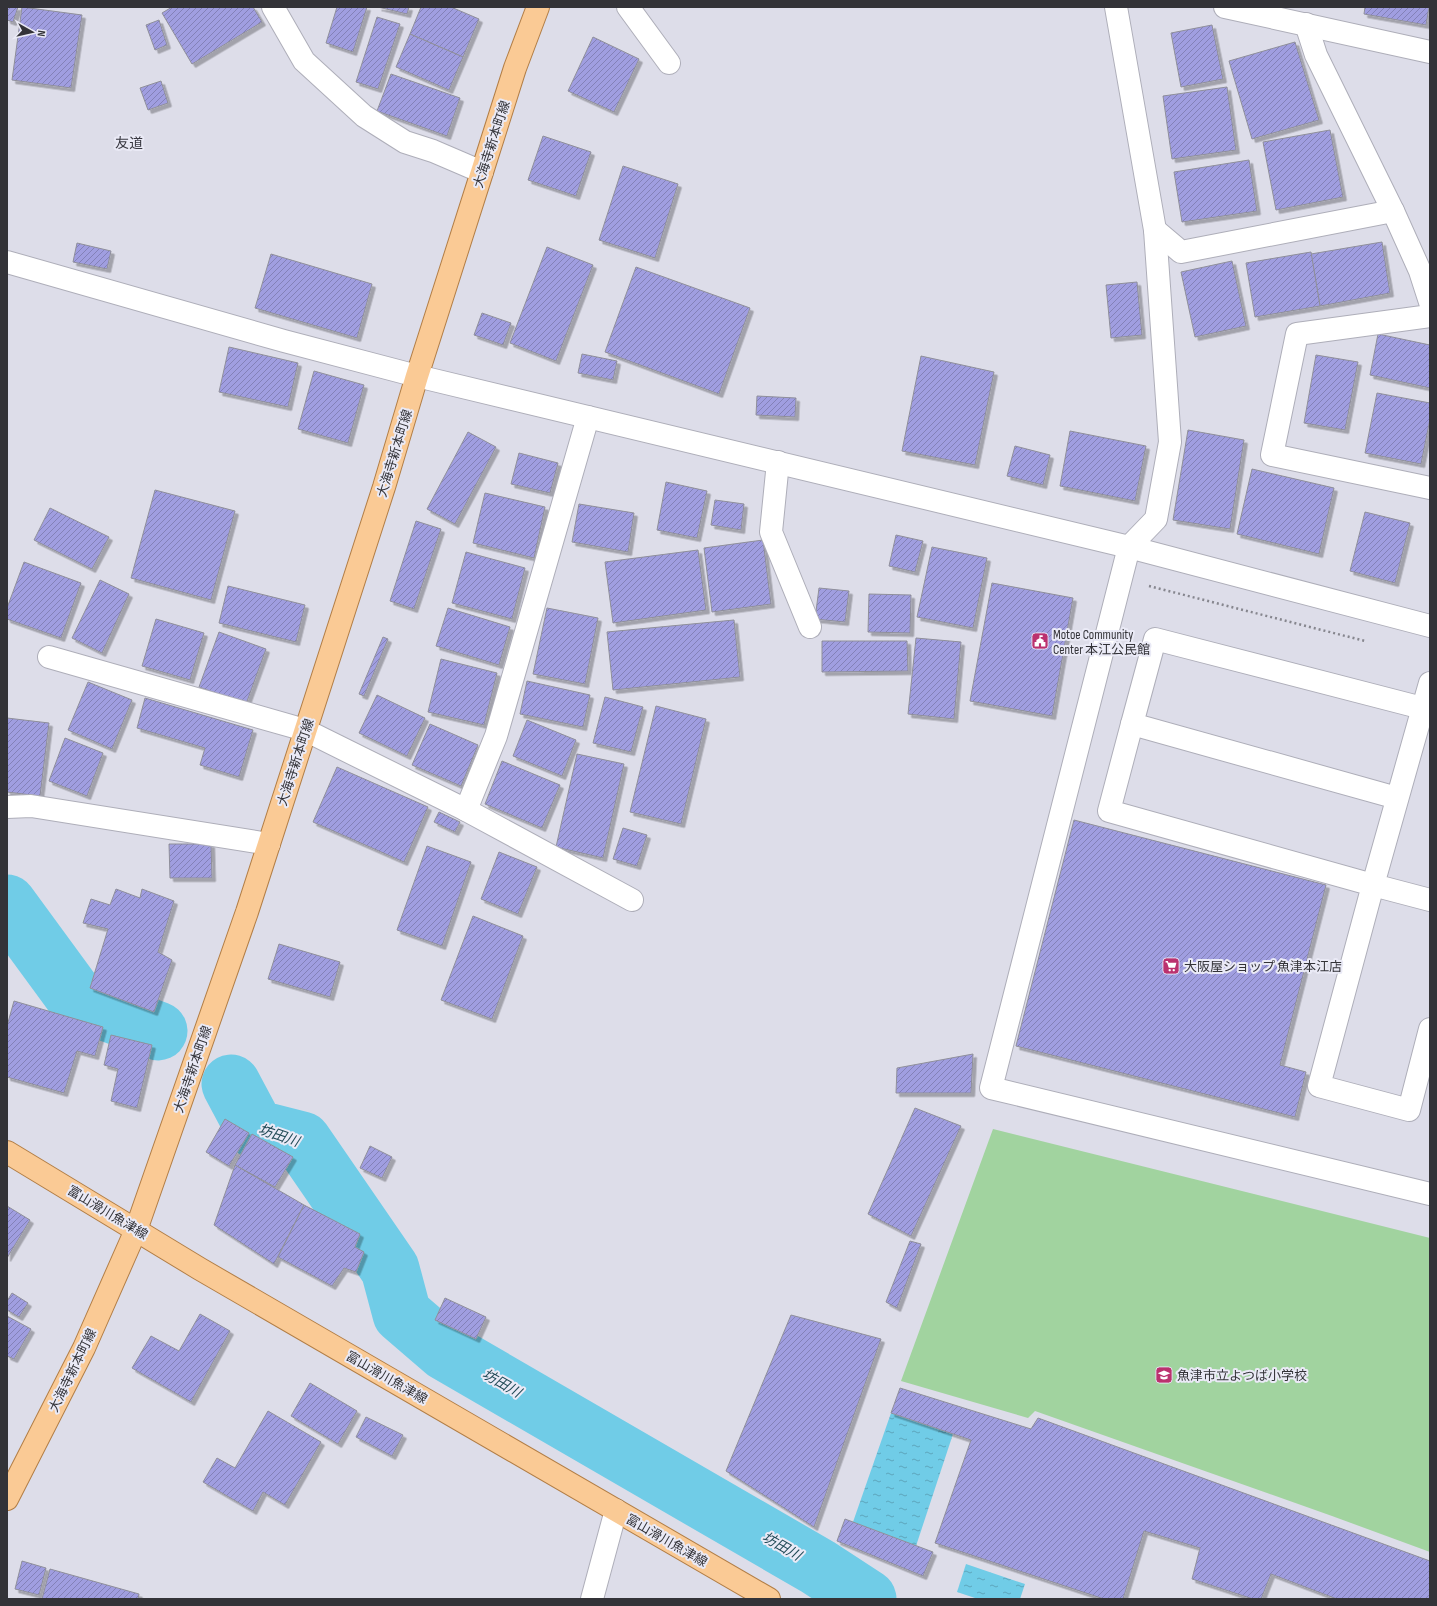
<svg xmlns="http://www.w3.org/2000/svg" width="1437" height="1606" font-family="'Sofia Sans Condensed','Noto Sans JP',sans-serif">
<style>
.grass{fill:#a1d39f}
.water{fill:url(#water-ripples)}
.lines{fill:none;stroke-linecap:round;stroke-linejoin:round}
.river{stroke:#70cce7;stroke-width:59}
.building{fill:url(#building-hatch);stroke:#8f8f9a;filter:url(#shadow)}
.minor-casing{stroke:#aeaeb9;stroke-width:24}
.major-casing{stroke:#b27e46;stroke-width:24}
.path{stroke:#86868e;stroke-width:2.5;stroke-dasharray:2 3;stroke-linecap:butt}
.minor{stroke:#fff;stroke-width:22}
.major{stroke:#faca95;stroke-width:22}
.labels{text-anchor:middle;stroke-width:4;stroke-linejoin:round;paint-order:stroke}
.street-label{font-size:13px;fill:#333338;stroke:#eaeaf6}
.poi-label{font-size:13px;fill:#333338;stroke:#eaeaf6;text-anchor:start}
.neighbourhood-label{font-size:14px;fill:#383841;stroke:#eaeaf6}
.water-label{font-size:14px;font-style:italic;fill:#224b57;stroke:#eaeaf6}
</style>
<defs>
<pattern id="water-ripples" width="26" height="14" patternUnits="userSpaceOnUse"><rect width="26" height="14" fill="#70cce7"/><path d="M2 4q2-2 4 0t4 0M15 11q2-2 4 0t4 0" fill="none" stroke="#5da6bc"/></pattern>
<pattern id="building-hatch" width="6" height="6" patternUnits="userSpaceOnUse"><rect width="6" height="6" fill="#a09ee0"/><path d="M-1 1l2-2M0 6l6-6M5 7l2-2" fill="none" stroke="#8381b7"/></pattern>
<filter id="shadow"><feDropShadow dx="3.5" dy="3.5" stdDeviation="0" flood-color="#0004"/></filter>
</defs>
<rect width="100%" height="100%" fill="#dddde9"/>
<polygon class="grass" points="993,1129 1430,1238 1430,1552 1332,1516 1035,1411 1028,1418 901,1381"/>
<g class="water">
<polygon points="891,1413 953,1434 916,1546 853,1522"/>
<polygon points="966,1564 1025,1584 1020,1599 978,1599 957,1592"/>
</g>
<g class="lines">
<g class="river">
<polyline points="7,904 78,1001 158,1031"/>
<polyline points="231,1084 255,1129 302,1141 390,1269 402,1314 445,1351 818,1567 867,1599"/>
</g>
</g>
<g class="building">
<polygon points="7,7 18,7 13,22 7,20"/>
<polygon points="22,7 82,15 71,88 12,80"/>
<polygon points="172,7 253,7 262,22 192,64 162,13"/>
<polygon points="337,7 367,7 353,52 326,43"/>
<polygon points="378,7 409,7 407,14"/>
<polygon points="421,7 451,7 479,19 463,57 410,34"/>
<polygon points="1365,7 1429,7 1426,25 1364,14"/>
<polygon points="377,17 400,24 378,89 356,82"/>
<polygon points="159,20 167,45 155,50 146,25"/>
<polygon points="1212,25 1223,79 1181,87 1171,33"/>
<polygon points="410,34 463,57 449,90 396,67"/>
<polygon points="593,37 639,59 614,112 568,91"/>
<polygon points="1295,42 1319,120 1252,139 1229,61"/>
<polygon points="391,74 460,98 447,136 377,111"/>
<polygon points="161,81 168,103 148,110 140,88"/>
<polygon points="1227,87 1236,150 1172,159 1163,96"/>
<polygon points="1330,130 1343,197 1276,210 1263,142"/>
<polygon points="543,136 591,152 576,196 528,180"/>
<polygon points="1249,160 1257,211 1182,222 1174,172"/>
<polygon points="623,166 678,184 655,258 599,240"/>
<polygon points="1382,242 1390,293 1320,306 1311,254"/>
<polygon points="77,243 111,251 107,269 73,262"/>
<polygon points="547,247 593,265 556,361 510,343"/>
<polygon points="1311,252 1320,306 1255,317 1246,263"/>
<polygon points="271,254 372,284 357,338 255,308"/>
<polygon points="1232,261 1246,326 1195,337 1181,272"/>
<polygon points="636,267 750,308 719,394 605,352"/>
<polygon points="1137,282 1142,335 1111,338 1106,285"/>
<polygon points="482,313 511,323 503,345 474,335"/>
<polygon points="1378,334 1430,345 1430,388 1370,375"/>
<polygon points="229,347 298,363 288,407 219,392"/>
<polygon points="582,354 617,361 613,380 578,373"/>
<polygon points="1316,355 1358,362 1345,430 1304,423"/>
<polygon points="921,356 994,372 975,465 902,451"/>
<polygon points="314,371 364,385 348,443 298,429"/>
<polygon points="1377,393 1430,403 1430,419 1421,464 1365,453"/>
<polygon points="757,396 796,398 795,417 756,415"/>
<polygon points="1188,430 1244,440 1230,529 1173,520"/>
<polygon points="1070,431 1146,446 1135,501 1060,486"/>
<polygon points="468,432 496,447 455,524 427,509"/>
<polygon points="1015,446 1050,455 1043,485 1007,476"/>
<polygon points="519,453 558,463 550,493 511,484"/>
<polygon points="1252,469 1334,488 1319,554 1237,534"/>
<polygon points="666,482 707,491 697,538 657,530"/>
<polygon points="155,490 235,511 211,600 131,578"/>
<polygon points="485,493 545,507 534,558 473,543"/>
<polygon points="715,500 744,504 741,530 711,525"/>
<polygon points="579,504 634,513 628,552 572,542"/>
<polygon points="50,508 109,537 92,569 34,540"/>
<polygon points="1365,512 1410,523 1395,583 1350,571"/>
<polygon points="416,521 441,529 414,609 390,601"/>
<polygon points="896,535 923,541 915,572 889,566"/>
<polygon points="763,540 771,604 712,612 704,548"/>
<polygon points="932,547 987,558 973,628 917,617"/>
<polygon points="698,550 706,610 613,623 605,562"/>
<polygon points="466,552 525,568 512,619 452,603"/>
<polygon points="24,562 81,583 61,638 7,619 7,608"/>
<polygon points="100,580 129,594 102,653 72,638"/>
<polygon points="992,583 1073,598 1052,716 970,701"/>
<polygon points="228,586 305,605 296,642 219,623"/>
<polygon points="819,588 849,591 845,622 815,619"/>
<polygon points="869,594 911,595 910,633 868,632"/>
<polygon points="448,608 510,627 499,665 436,646"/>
<polygon points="547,608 598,618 585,684 533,674"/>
<polygon points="156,619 204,633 190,680 142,666"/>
<polygon points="734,620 740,677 613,690 607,632"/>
<polygon points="219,632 266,649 246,704 199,687"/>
<polygon points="383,637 388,639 364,696 359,694"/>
<polygon points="916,638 961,642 954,719 908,714"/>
<polygon points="822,641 907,641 908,671 822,672"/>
<polygon points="441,659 497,673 484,725 428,712"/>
<polygon points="527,681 590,695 583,727 520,714"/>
<polygon points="88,682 132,700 112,749 68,730"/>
<polygon points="377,695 425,718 407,756 359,733"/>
<polygon points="605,697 643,707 631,752 593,743"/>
<polygon points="145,698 253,730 239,777 200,765 205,748 137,728"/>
<polygon points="656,706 706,719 681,824 630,812"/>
<polygon points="7,718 49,723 40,796 7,792"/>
<polygon points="527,720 576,740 562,776 513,756"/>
<polygon points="430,724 478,745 461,786 412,765"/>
<polygon points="65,738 103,753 87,796 49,781"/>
<polygon points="577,754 624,764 603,858 556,847"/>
<polygon points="502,761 560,785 542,828 485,804"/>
<polygon points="337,767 428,807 404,862 313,822"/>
<polygon points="439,812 460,822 455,832 434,822"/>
<polygon points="1074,820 1326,885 1280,1065 1306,1072 1295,1117 1016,1046"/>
<polygon points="623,828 647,835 637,866 613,859"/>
<polygon points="169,844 211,844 212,878 170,878"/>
<polygon points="427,846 471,862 442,946 397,930"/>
<polygon points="499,852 537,867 518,914 481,899"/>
<polygon points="116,889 140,898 142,889 174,901 158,952 172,960 154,1012 90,988 108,929 83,923 91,899 110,905"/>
<polygon points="473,916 523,936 492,1019 441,1000"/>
<polygon points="279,944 340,962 330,997 268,979"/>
<polygon points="14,1001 103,1027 95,1056 77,1051 64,1093 7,1077 7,1026"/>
<polygon points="111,1035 152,1045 137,1108 111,1101 118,1069 104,1065"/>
<polygon points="973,1054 971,1093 896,1093 897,1068"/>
<polygon points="915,1108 961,1126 911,1236 868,1214"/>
<polygon points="225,1119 249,1133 229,1166 206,1152"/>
<polygon points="252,1134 293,1157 275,1187 235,1165"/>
<polygon points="370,1146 392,1157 382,1178 360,1168"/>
<polygon points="235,1165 304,1205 274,1264 214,1225"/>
<polygon points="304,1205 360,1234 355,1247 364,1252 356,1272 344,1268 332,1286 278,1257"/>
<polygon points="7,1206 30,1220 7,1258"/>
<polygon points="910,1241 921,1244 897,1308 886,1302"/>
<polygon points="12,1293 28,1303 19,1317 7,1310 7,1301"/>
<polygon points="445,1298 486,1317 476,1339 435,1320"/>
<polygon points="200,1314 230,1331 191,1402 132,1368 151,1336 179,1351"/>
<polygon points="791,1315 881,1339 814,1527 726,1471"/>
<polygon points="7,1316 31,1329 14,1359 7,1356"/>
<polygon points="310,1383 357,1411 338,1444 291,1416"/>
<polygon points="900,1388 1031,1429 1038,1418 1430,1561 1430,1599 1337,1599 1271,1574 1261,1599 1253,1599 1192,1579 1200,1548 1144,1531 1123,1599 1104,1599 935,1543 971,1440 891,1413"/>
<polygon points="268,1411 321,1442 285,1505 263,1492 253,1511 203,1482 217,1458 235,1468"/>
<polygon points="366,1417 403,1435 392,1456 356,1437"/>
<polygon points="845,1519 933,1552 923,1576 837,1541"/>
<polygon points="22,1561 46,1568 39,1595 15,1589"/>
<polygon points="50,1569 139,1594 138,1599 42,1599"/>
</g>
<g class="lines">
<g class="minor-casing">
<g id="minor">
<polyline points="273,7 304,61 364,116 405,142 433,151 482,172"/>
<polyline points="628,7 669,63"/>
<polyline points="1116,7 1155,230 1170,442 1156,519 1129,547 991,1088 1430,1194"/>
<polyline points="1225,7 1430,52"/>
<polyline points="1306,24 1316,55 1393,211 1420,271 1430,302"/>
<polyline points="1155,230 1181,252 1393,211"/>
<polyline points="7,262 284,341 417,376 1129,547 1430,626"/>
<polyline points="1430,316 1297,334 1272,455 1430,488"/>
<polyline points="778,462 771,532 810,627"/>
<polyline points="49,657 305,730 466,810 496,736 588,417"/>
<polyline points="1430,683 1373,885 1430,900"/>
<polyline points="1132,724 1109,811 1373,885 1319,1086 1409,1110 1430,1029"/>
<polyline points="1397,798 1132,724 1155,639 1430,710"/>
<polyline points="7,807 31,806 269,844"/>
<polyline points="466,810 632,900"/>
<polyline points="592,1599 616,1510"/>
</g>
</g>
<g class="major-casing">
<g id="major">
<polyline points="7,1152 200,1269 769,1599"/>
<polyline points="7,1499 84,1348 136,1230 247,912 384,487 417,376 482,172 515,68 538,7"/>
</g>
</g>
<polyline class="path" points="1149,586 1365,641"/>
<use href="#minor" class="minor"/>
<use href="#major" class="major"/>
</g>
<defs>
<g id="civic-square" transform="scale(0.9)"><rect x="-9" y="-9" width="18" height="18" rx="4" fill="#bb316e" stroke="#eaeaf6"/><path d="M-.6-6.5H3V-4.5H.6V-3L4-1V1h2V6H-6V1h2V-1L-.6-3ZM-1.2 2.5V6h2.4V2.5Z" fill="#fff"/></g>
<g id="supermarket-square" transform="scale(0.9)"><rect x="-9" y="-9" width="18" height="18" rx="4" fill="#bb316e" stroke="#eaeaf6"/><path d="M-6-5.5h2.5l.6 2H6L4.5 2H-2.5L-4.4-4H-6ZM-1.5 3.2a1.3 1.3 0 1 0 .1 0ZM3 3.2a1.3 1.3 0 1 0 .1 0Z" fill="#fff"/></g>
<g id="school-square" transform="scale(0.9)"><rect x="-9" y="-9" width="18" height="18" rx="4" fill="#bb316e" stroke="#eaeaf6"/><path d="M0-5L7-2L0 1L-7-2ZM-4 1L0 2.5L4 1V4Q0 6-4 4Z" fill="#fff"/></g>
</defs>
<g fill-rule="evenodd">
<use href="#civic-square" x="1040" y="641"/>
<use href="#supermarket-square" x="1171" y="966"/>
<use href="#school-square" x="1164" y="1375"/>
</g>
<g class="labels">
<g class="street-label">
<text transform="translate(491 144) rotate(-72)" y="5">大海寺新本町線</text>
<text transform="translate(394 453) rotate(-73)" y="5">大海寺新本町線</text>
<text transform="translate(295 762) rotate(-72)" y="5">大海寺新本町線</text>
<text transform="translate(192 1069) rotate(-71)" y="5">大海寺新本町線</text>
<text transform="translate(108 1212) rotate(31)" y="5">富山滑川魚津線</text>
<text transform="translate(72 1370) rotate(-64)" y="5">大海寺新本町線</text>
<text transform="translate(387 1377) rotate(30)" y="5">富山滑川魚津線</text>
<text transform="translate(667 1540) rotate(30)" y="5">富山滑川魚津線</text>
</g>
<g class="poi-label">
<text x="1053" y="639">Motoe Community<tspan x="1053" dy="15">Center 本江公民館</tspan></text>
<text x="1184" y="971">大阪屋ショップ 魚津本江店</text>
<text x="1177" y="1380">魚津市立よつば小学校</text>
</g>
<g class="neighbourhood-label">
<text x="129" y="148">友道</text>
</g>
<g class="water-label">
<text transform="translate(279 1135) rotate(19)" y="5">坊田川</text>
<text transform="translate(502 1383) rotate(30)" y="5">坊田川</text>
<text transform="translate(782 1546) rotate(30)" y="5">坊田川</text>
</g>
</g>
<rect width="1437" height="1606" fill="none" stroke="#333338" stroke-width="16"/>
<g transform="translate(32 32) rotate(98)" stroke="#eaeaf6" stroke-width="3" paint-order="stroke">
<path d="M0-3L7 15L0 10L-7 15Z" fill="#333338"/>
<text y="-6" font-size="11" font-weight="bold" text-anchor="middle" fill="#333338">N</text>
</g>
</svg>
